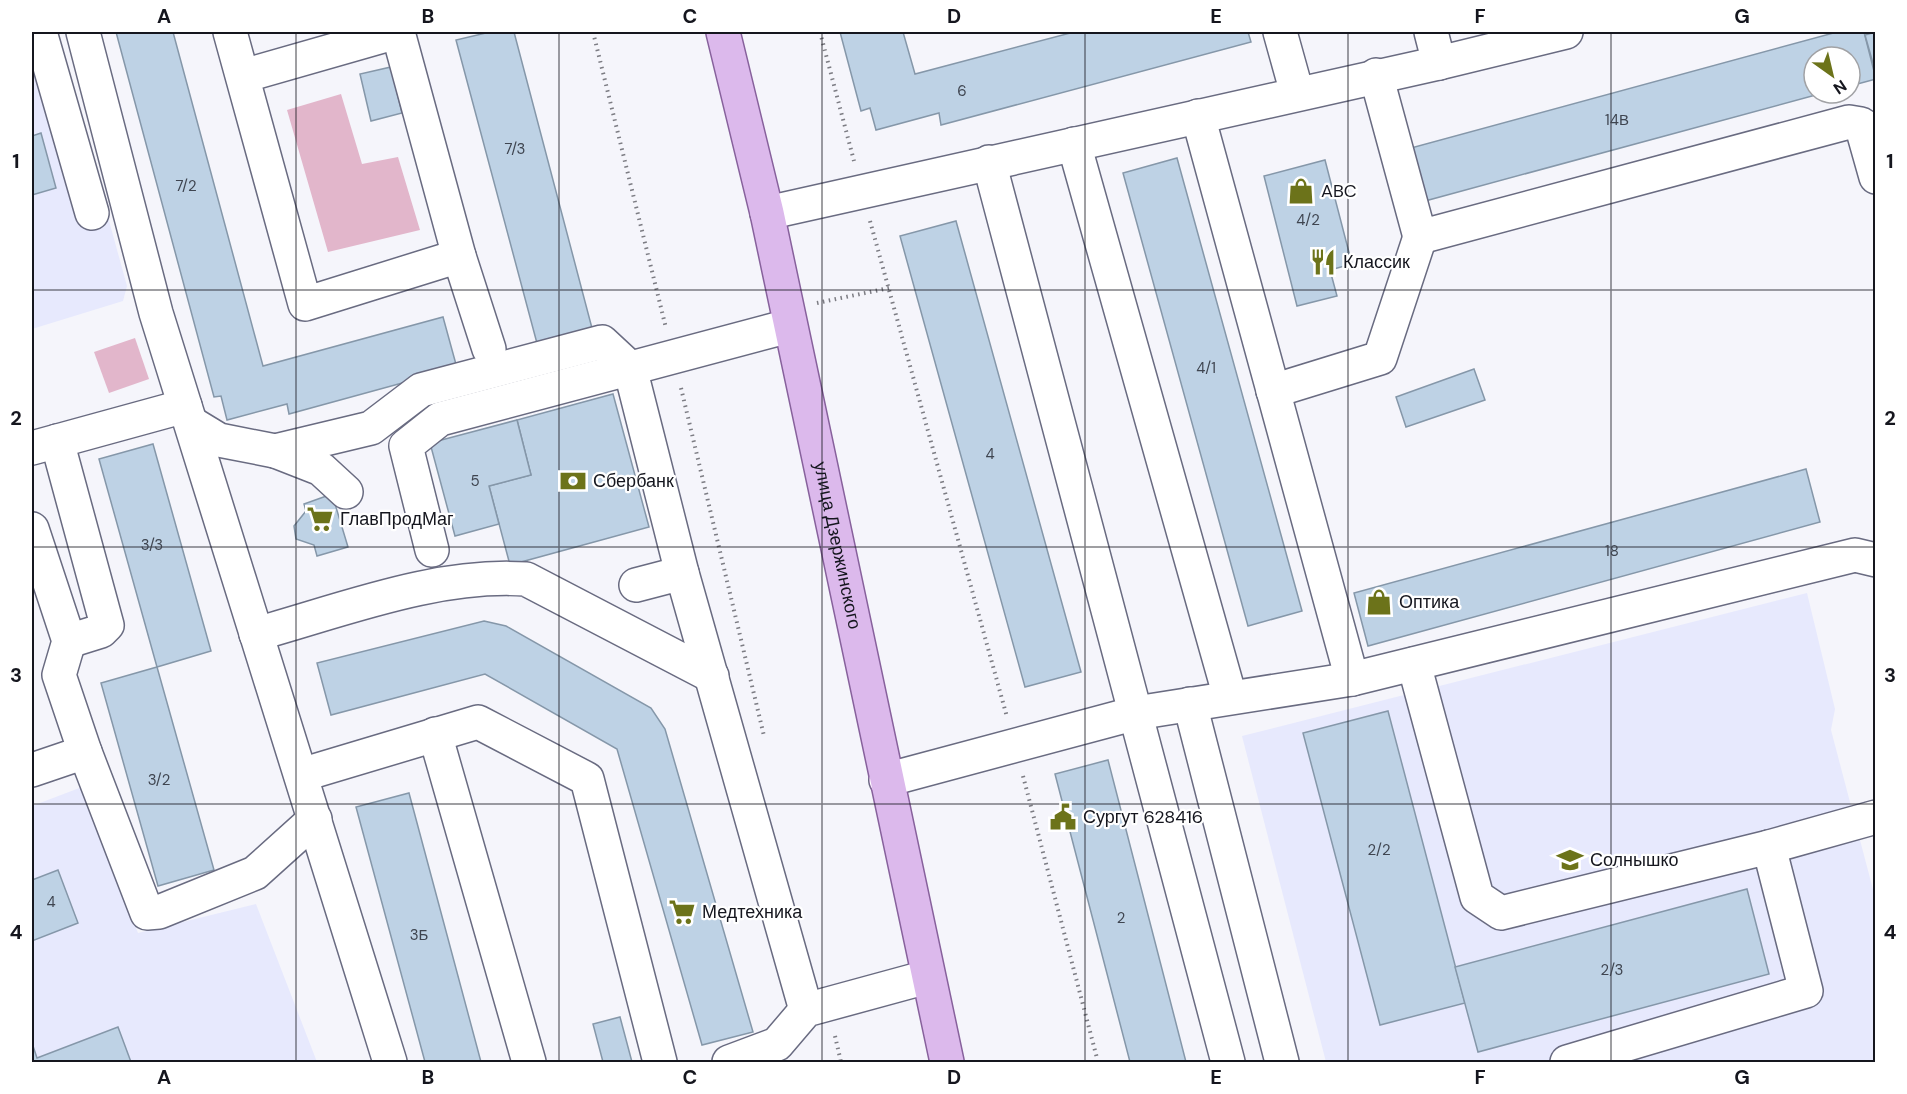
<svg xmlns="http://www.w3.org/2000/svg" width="1907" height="1094" font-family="'DM Sans',sans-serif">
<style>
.built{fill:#e7e9fd}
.green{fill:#e2b6cb}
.building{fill:#bed2e5;stroke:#8597a9;stroke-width:1.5}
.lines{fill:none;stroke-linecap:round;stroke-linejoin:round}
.minor-casing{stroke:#696b81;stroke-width:36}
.major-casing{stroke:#87619c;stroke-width:36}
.path{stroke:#7c7c83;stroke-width:4;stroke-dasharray:1.5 4.5;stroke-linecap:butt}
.minor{stroke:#fff;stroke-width:33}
.major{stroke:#dcb9ec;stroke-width:33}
.grid{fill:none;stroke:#15161e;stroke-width:1.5;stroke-opacity:0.55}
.labels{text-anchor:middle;stroke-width:4.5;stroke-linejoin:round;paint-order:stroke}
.number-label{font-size:15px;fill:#3f4550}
.poi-label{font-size:18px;fill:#15161e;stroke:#fff;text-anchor:start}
.street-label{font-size:18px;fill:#15161e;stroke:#fff}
.neatline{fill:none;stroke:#15161e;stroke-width:2}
.grid-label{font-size:20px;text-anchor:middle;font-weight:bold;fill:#15161e}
</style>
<rect width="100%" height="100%" fill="#f5f5fb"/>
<g class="built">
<polygon points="32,32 57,32 127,286 123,301 32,329"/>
<polygon points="1807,593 1835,709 1831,730 1875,897 1875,1062 1326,1062 1242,736"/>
<polygon points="82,787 138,933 256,904 317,1062 32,1062 32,806"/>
</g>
<g class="green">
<polygon points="341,94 362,164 398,157 420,230 328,252 287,110"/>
<polygon points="135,338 149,379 109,393 94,352"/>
</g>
<g class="building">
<polygon points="116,32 173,32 263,366 443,317 457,368 289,414 287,404 227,420 221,396 214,397"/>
<polygon points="490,32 514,32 593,332 538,347 456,40"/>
<polygon points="840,32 903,32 915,74 1074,32 1248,32 1251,42 941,125 939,113 876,130 870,108 861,111"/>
<polygon points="1837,32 1864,32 1876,79 1850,86 1850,57 1814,57 1814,93 1823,93 1425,201 1411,148"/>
<polygon points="1876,32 1876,74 1865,35"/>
<polygon points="391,67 402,113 371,121 360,74"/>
<polygon points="41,133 56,188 32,195 32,136"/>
<polygon points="1177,158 1302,611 1248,626 1123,173"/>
<polygon points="1325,160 1352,264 1330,270 1337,296 1297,306 1264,176"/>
<polygon points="956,221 1081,672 1025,687 900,236"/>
<polygon points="1474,369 1485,400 1406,427 1396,397"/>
<polygon points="613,394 649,527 510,565 489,486 531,475 517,420"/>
<polygon points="517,420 531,475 489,486 499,524 455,536 430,443"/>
<polygon points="153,444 211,651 157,667 99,459"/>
<polygon points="1806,469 1820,522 1368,646 1354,593"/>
<polygon points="332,494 348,547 317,556 314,545 296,539 294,526 306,511 304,504"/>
<polygon points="484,621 506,626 651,708 665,729 753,1032 702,1045 617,749 485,674 331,715 317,663"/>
<polygon points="157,667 214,870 158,886 101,683"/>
<polygon points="1388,711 1465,1003 1380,1025 1303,733"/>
<polygon points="1108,760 1186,1062 1130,1062 1055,774"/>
<polygon points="409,793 481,1062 425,1062 356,807"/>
<polygon points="58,870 78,923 32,941 32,880"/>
<polygon points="1747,889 1769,974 1478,1052 1455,967"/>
<polygon points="620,1017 632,1062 603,1062 593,1024"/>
<polygon points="118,1027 131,1062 32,1062 32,1043 37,1058"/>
</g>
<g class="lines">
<g class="minor-casing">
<g id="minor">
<polyline points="40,32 92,213"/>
<polyline points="83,32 156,313 390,1062"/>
<polyline points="230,32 305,304 459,256"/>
<polyline points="398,32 459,256 489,349"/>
<polyline points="1280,32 1297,93"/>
<polyline points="1431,32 1439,63"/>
<polyline points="1376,75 1420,237 1849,122 1861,124 1876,177"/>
<polyline points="243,76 397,32"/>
<polyline points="1198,116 1352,679"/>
<polyline points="1074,144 1230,697"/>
<polyline points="989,162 1228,1062"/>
<polyline points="767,213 1439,63 1566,32"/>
<polyline points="1273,391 1380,358 1420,237"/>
<polyline points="191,423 219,440 275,451 371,428 421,390 602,342 630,368 682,573"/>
<polyline points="57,441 107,625 101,631 69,641"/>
<polyline points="32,448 185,406"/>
<polyline points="275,451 321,469 346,492"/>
<polyline points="32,529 69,641 59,675 85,752 147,913 159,912 255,873 315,819"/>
<polyline points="432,550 406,446 440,419 789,326"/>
<polyline points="636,585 682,573 806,1010"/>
<path d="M256,634C343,610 436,573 526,579L712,676"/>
<polyline points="1414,664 1477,897 1501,913 1769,847 1876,817"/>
<polyline points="1190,704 1282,1062"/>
<polyline points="435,734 529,1062"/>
<polyline points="32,770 85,752"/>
<polyline points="301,775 478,722 587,779 660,1062"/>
<polyline points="886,780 1136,713 1352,679 1855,555 1876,560"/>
<polyline points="729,1062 777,1044 806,1010 927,977"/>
<polyline points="1567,1062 1806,991 1769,847"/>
</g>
</g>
<g class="major-casing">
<g id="major">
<path id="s1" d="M723,32L767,213L947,1062"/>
</g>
</g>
<g class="path">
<polyline points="593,32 666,328"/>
<polyline points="820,32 854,161"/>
<polyline points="870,221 1007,717"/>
<polyline points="817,303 889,288"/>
<polyline points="681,388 764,736"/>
<polyline points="1023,776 1098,1062"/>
<polyline points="835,1036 841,1062"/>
</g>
<use href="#minor" class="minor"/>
<use href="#major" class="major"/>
</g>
<path class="grid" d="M296,32V1062M559,32V1062M822,32V1062M1085,32V1062M1348,32V1062M1611,32V1062M32,290H1876M32,547H1876M32,804H1876"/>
<defs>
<g id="shop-bare" transform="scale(2.07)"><path d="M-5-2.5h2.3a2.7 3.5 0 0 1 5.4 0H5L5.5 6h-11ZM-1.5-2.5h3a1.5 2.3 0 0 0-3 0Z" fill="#6c731a" stroke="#fff" stroke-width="2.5" paint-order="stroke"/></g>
<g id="restaurant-bare" transform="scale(2.07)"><path d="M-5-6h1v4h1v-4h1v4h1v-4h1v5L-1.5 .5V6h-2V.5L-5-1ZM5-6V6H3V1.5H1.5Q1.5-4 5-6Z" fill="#6c731a" stroke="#fff" stroke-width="2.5" paint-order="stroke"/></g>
<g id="bank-bare" transform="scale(2.07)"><path d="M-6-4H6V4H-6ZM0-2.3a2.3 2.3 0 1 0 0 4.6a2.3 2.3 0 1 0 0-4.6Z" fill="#6c731a" stroke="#fff" stroke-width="2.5" paint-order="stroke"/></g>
<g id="supermarket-bare" transform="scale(2.07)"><path d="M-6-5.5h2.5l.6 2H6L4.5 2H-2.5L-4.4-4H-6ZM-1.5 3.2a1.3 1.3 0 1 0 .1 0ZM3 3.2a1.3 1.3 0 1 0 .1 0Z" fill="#6c731a" stroke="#fff" stroke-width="2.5" paint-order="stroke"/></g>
<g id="civic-bare" transform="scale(2.07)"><path d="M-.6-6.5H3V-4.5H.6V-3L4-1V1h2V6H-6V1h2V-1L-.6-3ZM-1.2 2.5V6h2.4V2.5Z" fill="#6c731a" stroke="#fff" stroke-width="2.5" paint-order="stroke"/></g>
<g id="school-bare" transform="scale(2.07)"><path d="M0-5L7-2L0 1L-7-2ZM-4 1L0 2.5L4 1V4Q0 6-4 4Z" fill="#6c731a" stroke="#fff" stroke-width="2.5" paint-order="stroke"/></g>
</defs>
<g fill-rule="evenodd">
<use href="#shop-bare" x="1301" y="191"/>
<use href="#restaurant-bare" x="1323" y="262"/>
<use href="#bank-bare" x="573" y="481"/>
<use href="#supermarket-bare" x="320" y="519"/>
<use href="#shop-bare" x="1379" y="602"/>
<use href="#civic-bare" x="1063" y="817"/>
<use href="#school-bare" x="1570" y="860"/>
<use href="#supermarket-bare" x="682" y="912"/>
</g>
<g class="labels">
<g class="number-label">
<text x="962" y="96">6</text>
<text x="1617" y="125">14В</text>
<text x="515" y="154">7/3</text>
<text x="186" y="191">7/2</text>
<text x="1308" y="225">4/2</text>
<text x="1206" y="373">4/1</text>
<text x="990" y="459">4</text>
<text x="475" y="486">5</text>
<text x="152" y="550">3/3</text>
<text x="1612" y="556">18</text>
<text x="159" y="785">3/2</text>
<text x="1379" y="855">2/2</text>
<text x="51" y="907">4</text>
<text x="1121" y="923">2</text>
<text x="419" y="940">3Б</text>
<text x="1612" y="975">2/3</text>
</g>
<g class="poi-label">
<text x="1321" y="197">ABC</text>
<text x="1343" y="268">Классик</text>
<text x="593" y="487">Сбербанк</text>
<text x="340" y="525">ГлавПродМаг</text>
<text x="1399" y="608">Оптика</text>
<text x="1083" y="823">Сургут 628416</text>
<text x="1590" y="866">Солнышко</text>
<text x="702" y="918">Медтехника</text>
</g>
<g class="street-label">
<text dy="6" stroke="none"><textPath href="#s1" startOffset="526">улица Дзержинского</textPath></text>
</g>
</g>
<rect width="1907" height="1094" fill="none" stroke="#ffffff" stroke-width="66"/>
<g transform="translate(1832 75) rotate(146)"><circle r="28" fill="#ffffff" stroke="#a1a2a5" stroke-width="1.5"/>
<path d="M0-4.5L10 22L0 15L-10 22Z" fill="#6c731a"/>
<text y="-9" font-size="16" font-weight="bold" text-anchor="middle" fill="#15161e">N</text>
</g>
<rect x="33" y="33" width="1841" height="1028" class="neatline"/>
<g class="grid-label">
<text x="164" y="23">A</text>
<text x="428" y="23">B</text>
<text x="690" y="23">C</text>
<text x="954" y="23">D</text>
<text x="1216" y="23">E</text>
<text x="1480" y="23">F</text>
<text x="1742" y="23">G</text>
<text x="16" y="168">1</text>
<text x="1890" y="168">1</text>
<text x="16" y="425">2</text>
<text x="1890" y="425">2</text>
<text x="16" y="682">3</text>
<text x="1890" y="682">3</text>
<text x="16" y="939">4</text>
<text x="1890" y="939">4</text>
<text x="164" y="1084">A</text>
<text x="428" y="1084">B</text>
<text x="690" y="1084">C</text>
<text x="954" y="1084">D</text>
<text x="1216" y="1084">E</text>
<text x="1480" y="1084">F</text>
<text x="1742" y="1084">G</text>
</g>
</svg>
